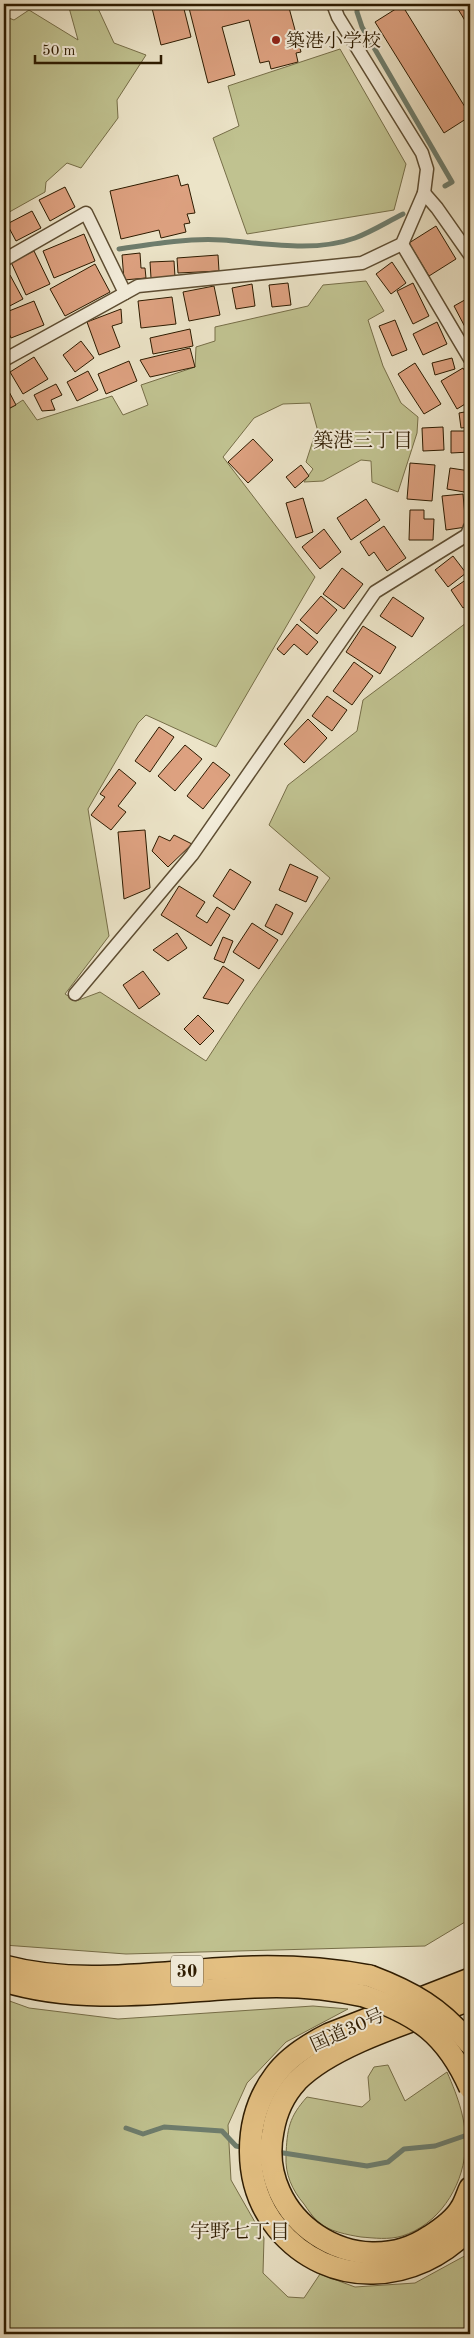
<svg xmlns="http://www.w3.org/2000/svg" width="474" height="2338" font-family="'Old Standard TT','Noto Serif JP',serif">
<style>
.green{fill:#c0c290;stroke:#766e48}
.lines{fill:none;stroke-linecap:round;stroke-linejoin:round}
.stream{stroke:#6e7d6d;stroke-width:5}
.building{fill:#dda180;stroke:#2d1b00}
.minor-casing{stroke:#5d4d32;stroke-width:15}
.trunk-casing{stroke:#2d1b00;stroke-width:24}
.minor{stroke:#f3eddb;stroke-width:12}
.trunk{stroke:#e6c284;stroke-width:21}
.trunk-bridge-casing{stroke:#2d1b00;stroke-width:24;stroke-linecap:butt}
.trunk-bridge{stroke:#e6c284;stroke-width:21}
.poi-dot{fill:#8f2418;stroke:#f3eddb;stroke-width:2}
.labels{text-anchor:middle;stroke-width:4;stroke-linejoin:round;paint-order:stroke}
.shield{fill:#f3eddb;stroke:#685a42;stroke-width:1}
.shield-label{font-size:18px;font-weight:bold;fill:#2d1b00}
.poi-label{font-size:19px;fill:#2d1b00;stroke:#f3eddb;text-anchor:start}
.street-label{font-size:19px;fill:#2d1b00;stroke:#f3eddb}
.neighbourhood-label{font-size:20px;fill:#2d1b00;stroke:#f3eddb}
</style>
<rect width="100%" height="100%" fill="#ece4c8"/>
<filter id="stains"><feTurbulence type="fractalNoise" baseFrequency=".004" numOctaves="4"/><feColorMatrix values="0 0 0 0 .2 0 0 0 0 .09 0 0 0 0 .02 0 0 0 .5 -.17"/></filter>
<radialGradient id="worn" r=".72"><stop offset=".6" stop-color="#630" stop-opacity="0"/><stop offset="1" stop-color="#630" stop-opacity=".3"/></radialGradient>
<g class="green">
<polygon points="68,4 96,4 114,43 146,55 117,100 118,118 81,168 67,163 46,182 45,192 4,215 4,16 14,20 29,10 78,40"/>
<polygon points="340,49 406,164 394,210 247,234 213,138 239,126 228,86"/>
<polygon points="366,281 384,311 368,320 383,366 401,403 418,417 417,433 398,492 372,482 371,461 361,460 323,481 304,482 313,469 306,462 317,428 310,403 283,404 254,418 223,457 315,577 216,747 146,715 138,723 88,809 109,936 65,994 76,1001 100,992 206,1061 246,1000 330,878 269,825 288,785 357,731 363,700 470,620 470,1919 425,1946 126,1954 4,1945 4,412 23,400 37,420 112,396 123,415 148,405 141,385 195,367 196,347 215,341 215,327 308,306 323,285"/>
<polygon points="4,1999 29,2008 118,2019 313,2006 348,2009 286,2042 247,2083 228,2125 231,2180 264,2238 263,2273 288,2297 304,2298 320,2274 355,2287 415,2283 470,2253 470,2334 4,2334"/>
<path d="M388,2065L405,2101L447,2072C458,2097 468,2124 465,2152C462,2188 438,2225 402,2236C389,2240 374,2238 361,2237C348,2235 328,2231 318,2222C313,2217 308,2210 304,2204C292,2190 285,2174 286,2156C287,2129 289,2117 307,2097L362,2107L370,2100L368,2077L374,2067Z"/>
</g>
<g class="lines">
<g class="stream">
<polyline points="357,4 357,12 362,27 452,182 445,186"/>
<path d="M119,249C152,244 187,238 222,240C263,243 314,253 355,238C371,232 387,222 403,214"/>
<polyline points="126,2128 143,2134 164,2127 222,2131 236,2146 246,2148"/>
<polyline points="277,2152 367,2166 388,2162 404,2149 435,2146 470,2134"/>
</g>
</g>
<g class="building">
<polygon points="151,4 187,4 183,5 191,37 161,45"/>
<polygon points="188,4 288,4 301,52 296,53 298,62 271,69 269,61 260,63 249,20 222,27 235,75 208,83"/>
<polygon points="455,4 470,4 470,29"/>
<polygon points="402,5 465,107 470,104 470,119 469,117 444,133 375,22"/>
<polygon points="178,175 181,186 188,184 195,213 187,214 190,223 184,224 186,232 161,238 159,230 121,239 110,191"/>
<polygon points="65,187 75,207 50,221 39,200"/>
<polygon points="32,211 41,228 16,241 7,224"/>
<polygon points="436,226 456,259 429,276 409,243"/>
<polygon points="84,234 95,261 54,278 43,251"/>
<polygon points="34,251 50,284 26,295 11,262"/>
<polygon points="140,253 141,268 145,268 146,278 124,280 122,255"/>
<polygon points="218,255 219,271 178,273 177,258"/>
<polygon points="174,261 175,277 151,278 150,262"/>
<polygon points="392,262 406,283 391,294 376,274"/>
<polygon points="95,264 110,292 65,316 50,289"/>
<polygon points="10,275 23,299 4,309 4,278"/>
<polygon points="288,283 291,305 272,307 269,285"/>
<polygon points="413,283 429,316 413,324 397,291"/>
<polygon points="252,284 255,306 236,309 232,288"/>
<polygon points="214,286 220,315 189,321 183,292"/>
<polygon points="172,297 176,324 141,328 138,301"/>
<polygon points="470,297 470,324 465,327 454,306"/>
<polygon points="34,301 44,325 11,338 4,321 4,313"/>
<polygon points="121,309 122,323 112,326 120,347 99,355 87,322"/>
<polygon points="395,320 407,350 392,356 379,326"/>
<polygon points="437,322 447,344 423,355 413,334"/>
<polygon points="190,329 193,346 153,354 150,338"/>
<polygon points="81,341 94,358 75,372 63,355"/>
<polygon points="190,348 195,367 150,377 140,360"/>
<polygon points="34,357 48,379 23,394 10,372"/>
<polygon points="452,358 455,369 435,375 432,363"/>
<polygon points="129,361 137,381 106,394 98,374"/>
<polygon points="415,363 441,404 424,414 398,374"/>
<polygon points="463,368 470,380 470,401 457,409 441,381"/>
<polygon points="88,371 98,390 77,401 67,382"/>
<polygon points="4,382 16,405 4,411"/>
<polygon points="56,384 62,395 51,400 55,410 42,411 34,395"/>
<polygon points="470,411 470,427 461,428 459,413"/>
<polygon points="443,427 444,450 423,451 422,428"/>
<polygon points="451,431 470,431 470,452 451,453"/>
<polygon points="253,439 273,460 248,483 228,462"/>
<polygon points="410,463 435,465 432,501 407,499"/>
<polygon points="301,465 309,476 295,488 286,477"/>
<polygon points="450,468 470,471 470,493 447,489"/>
<polygon points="463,494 466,527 446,530 442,496"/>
<polygon points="303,498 313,532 296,538 286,503"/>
<polygon points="366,499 380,520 351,540 337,518"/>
<polygon points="410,510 424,510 424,519 434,519 433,540 409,540"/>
<polygon points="384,526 406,558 387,571 374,552 369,556 360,542"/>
<polygon points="324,529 341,552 320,569 302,547"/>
<polygon points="453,556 466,573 448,587 435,570"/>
<polygon points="342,568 363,584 344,609 323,594"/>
<polygon points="470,577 470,603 463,608 451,590"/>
<polygon points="321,596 337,610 317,634 300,620"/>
<polygon points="393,597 424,618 412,637 380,616"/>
<polygon points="297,624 318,642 307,655 294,644 284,655 277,649"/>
<polygon points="363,626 396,647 380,674 346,652"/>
<polygon points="354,662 373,676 352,705 333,691"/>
<polygon points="327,696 347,710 332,731 312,716"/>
<polygon points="308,719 327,738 304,763 284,744"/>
<polygon points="159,727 174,737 150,772 135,761"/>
<polygon points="185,745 202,759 175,791 158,776"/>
<polygon points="213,762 230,775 203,809 187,796"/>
<polygon points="119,769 136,783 118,806 126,812 111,830 91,815 105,797 100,794"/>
<polygon points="145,830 150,888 124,899 118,832"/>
<polygon points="174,835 192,844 168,867 152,851 159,836 170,841"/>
<polygon points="290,864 318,877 306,902 279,890"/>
<polygon points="230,869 251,882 234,910 213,896"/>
<polygon points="179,886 205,902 196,916 207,923 217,907 230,915 211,946 161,915"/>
<polygon points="276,904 293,913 282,935 265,926"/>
<polygon points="252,923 278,940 259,969 233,952"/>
<polygon points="177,933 187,948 168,961 153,950"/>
<polygon points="223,937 233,941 224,963 214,959"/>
<polygon points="223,966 244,980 228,1004 203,998"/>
<polygon points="143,971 160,994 139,1009 123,985"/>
<polygon points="198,1015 214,1031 200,1045 184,1029"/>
</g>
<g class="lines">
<g class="minor-casing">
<g id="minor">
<polyline points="424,193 437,208 470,255"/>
<polyline points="402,244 470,359"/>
<polyline points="4,260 86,213 125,293"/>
<polyline points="4,360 138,286 362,263 402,244 424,193 427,169 422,153 338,17 333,4"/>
<polyline points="75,994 192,855 375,592 467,535 470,527"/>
</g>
</g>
<g class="trunk-casing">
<g id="trunk">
<path d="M4,1966C86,1988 170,1969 253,1967C293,1966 331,1969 370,1976"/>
<path d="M470,1979L329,2034C309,2044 288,2057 275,2075C242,2119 242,2185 277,2228C329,2291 417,2285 470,2228"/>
<path d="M4,1981C85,2006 170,1991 254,1987C291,1985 328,1988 364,1996"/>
<path d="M470,2000C420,2019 334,2043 297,2081C284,2095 276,2113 273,2131C255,2219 356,2286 430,2236C441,2229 454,2220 461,2208C465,2202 467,2194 470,2188"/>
</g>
</g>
<use href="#minor" class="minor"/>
<use href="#trunk" class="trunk"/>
<g class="trunk-bridge-casing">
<g id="trunk-bridge">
<path d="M370,1976C412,1992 441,2008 470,2044"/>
<path d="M364,1996C418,2015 446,2034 470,2088"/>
</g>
</g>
<use href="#trunk-bridge" class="trunk-bridge"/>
</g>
<circle class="poi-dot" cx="276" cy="40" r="5"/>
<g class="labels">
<rect class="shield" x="171" y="1955.5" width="32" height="31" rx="4"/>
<g class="shield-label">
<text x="187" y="1977">30</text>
</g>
<g class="poi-label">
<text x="286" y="47">築港小学校</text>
</g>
<g class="street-label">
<text transform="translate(347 2029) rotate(-24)" y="7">国道30号</text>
</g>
<g class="neighbourhood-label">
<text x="363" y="447">築港三丁目</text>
<text x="240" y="2238">宇野七丁目</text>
</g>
</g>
<rect width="474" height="2338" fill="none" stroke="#ece4c8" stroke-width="20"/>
<rect x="5" y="5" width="464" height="2328" fill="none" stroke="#2d1b00" stroke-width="2.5"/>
<rect x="10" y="10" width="454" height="2318" fill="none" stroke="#2d1b00"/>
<path d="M35 55v8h126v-8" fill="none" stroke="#2d1b00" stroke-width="2.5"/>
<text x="42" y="55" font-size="15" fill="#2d1b00" stroke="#f3eddb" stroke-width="4" paint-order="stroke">50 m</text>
<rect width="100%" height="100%" filter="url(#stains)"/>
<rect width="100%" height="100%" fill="url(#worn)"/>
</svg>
